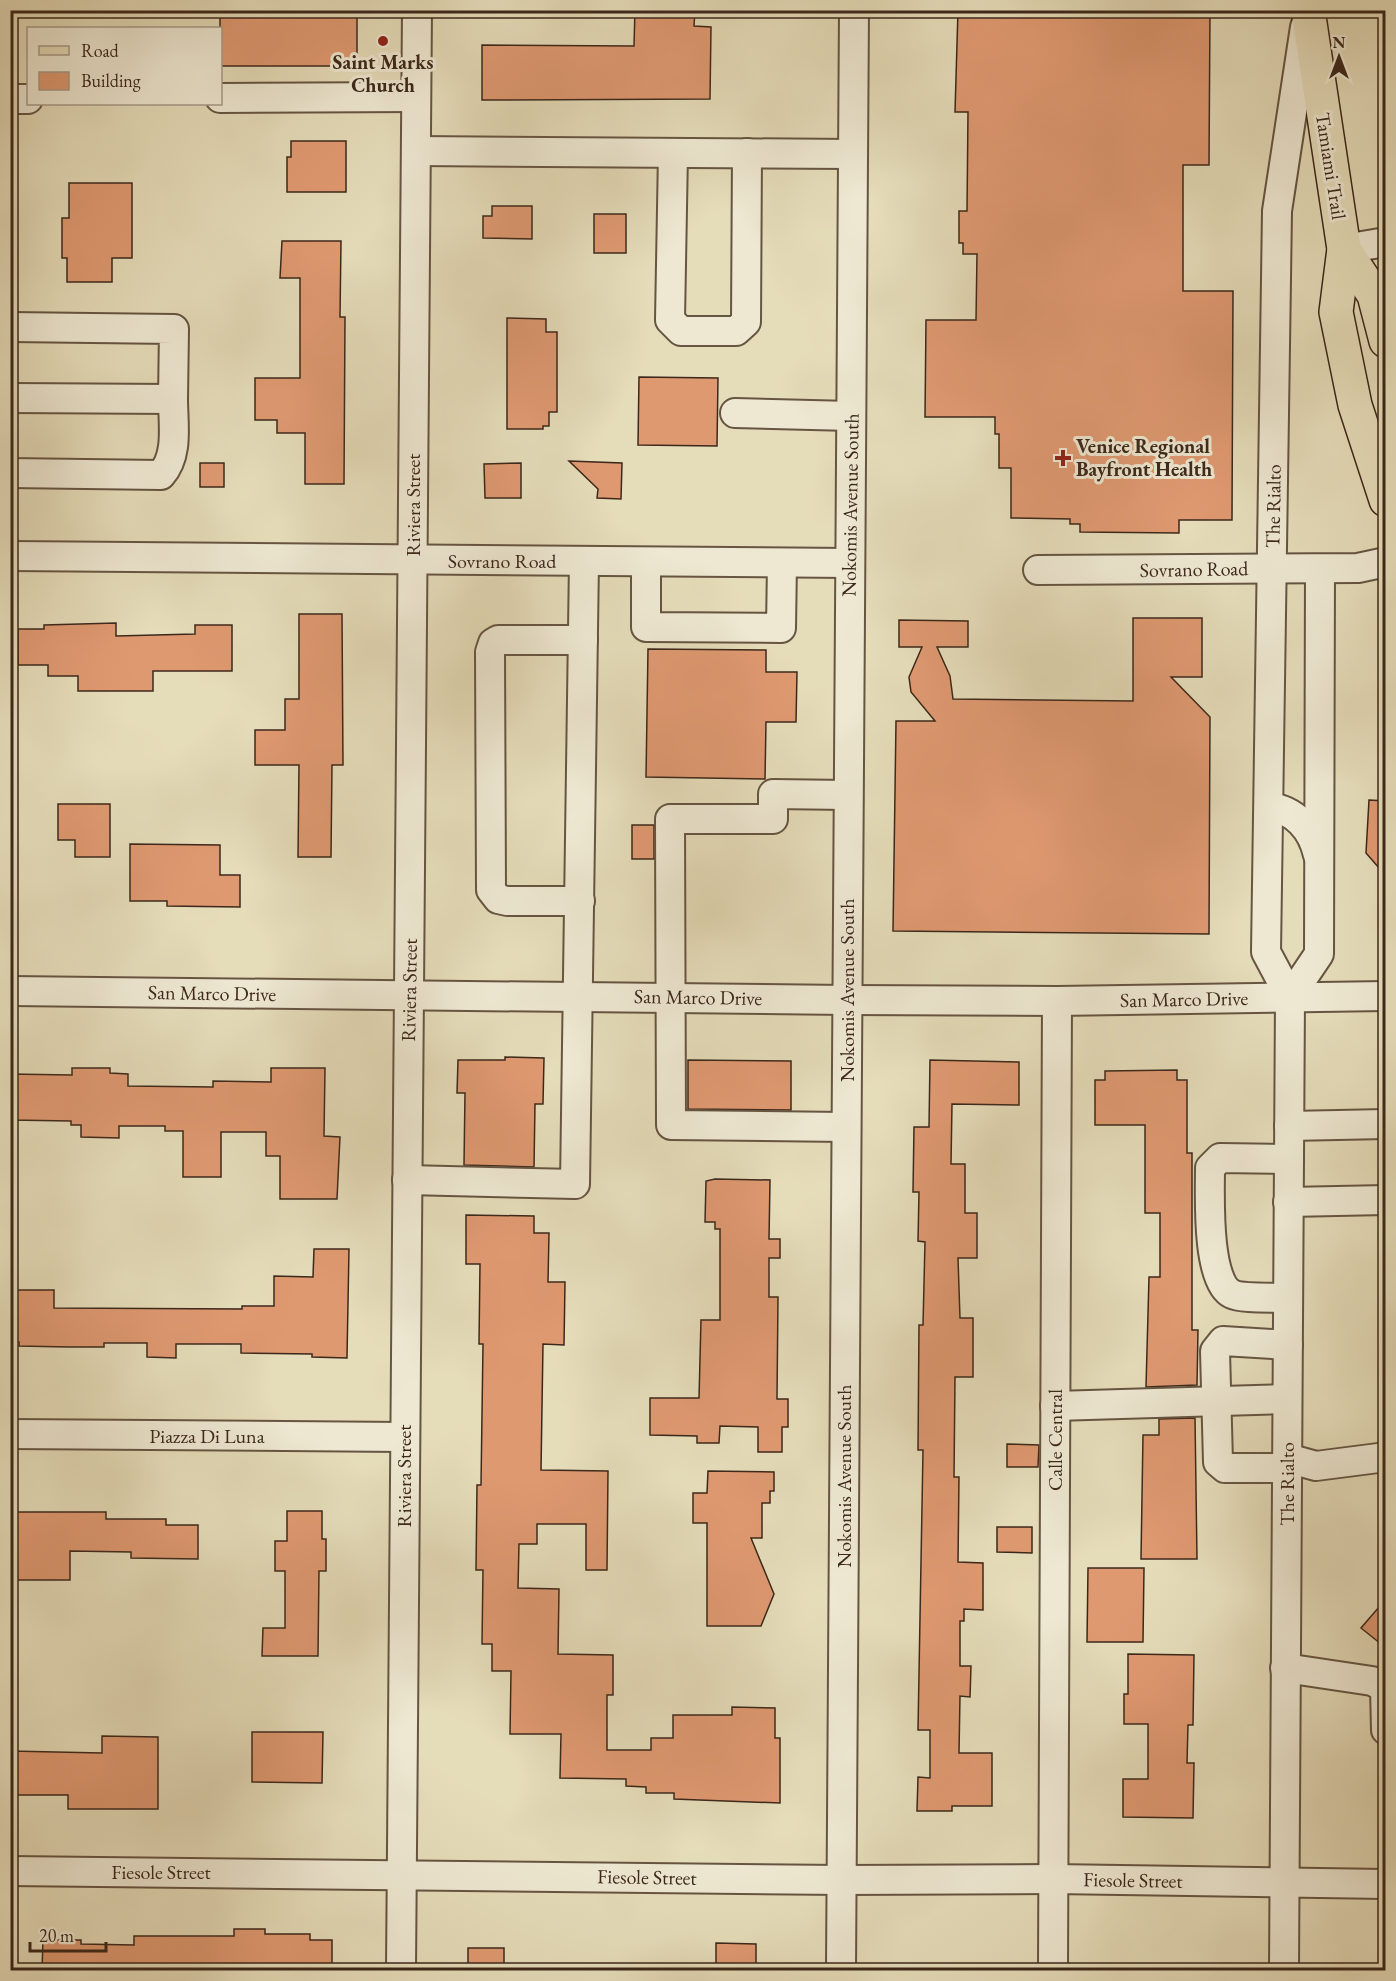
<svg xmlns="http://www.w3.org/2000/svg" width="1396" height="1981" font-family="'EB Garamond',serif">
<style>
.building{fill:#df9971;stroke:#3c281b;stroke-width:1.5}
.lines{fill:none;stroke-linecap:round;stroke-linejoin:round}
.minor-casing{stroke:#665542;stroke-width:32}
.major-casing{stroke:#3c281b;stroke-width:36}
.minor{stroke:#eee8d2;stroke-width:28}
.major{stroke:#e5dcb9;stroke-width:33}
.poi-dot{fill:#8f2418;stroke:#eee8d2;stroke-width:2}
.labels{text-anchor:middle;stroke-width:6;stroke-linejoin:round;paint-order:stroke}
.poi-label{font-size:20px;font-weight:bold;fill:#3c281b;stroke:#eee8d2}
.street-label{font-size:20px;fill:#3c281b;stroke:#eee8d2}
</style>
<rect width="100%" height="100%" fill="#e5dcb9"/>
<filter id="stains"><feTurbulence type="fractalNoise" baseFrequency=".00333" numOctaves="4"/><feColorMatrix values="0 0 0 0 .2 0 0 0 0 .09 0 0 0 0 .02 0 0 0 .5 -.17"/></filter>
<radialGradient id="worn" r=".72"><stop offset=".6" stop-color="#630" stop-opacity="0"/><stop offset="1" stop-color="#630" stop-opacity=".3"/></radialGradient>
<g class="building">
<rect x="220" y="10" width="137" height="56"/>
<polygon points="635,10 695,10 694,26 711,27 710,99 482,100 482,45 634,46"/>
<polygon points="958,10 1210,10 1209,165 1183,165 1183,291 1233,291 1232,520 1179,520 1179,533 1080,532 1080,524 1070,524 1070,519 1011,518 1011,468 999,468 999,434 995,434 995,417 925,417 926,320 976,320 977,254 963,254 963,243 959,243 959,211 967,211 968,112 955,112"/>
<polygon points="291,141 346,141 346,192 287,192 287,157 291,157"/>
<polygon points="69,183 132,183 132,258 112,258 112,282 67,282 67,258 62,258 62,218 69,218"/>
<polygon points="492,206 532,206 532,239 483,238 483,216 492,216"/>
<rect x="594" y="214" width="32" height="39"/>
<polygon points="282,241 341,241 340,317 345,317 344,484 305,484 305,433 277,433 277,420 255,420 255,378 300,378 300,278 280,278"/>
<polygon points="507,318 546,319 546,332 557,332 557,412 549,412 549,426 543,426 543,429 507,429"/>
<polygon points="639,377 718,378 717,446 638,445"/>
<polygon points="569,461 622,463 621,499 597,498 598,489"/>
<rect x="200" y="463" width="24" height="24"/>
<polygon points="521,463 521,498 485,498 484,464"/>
<polygon points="299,614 342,614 343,765 332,765 331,857 298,857 299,765 255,765 255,730 285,730 285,699 299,699"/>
<polygon points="1133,618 1202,618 1202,677 1171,677 1210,717 1209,934 893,931 896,721 935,721 911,692 909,677 922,647 899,647 899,620 968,621 968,647 937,647 950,676 953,699 1133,701"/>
<polygon points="116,623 116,636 195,634 195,625 232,625 232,671 153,671 153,691 78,691 78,676 48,676 48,665 18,665 18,629 44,629 44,625"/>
<polygon points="648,649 766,650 766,672 797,672 796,722 766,722 765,779 646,777"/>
<polygon points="1369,800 1386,801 1386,876 1366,853"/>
<polygon points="58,804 110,804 110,857 75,857 75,840 58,840"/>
<rect x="632" y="825" width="22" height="34"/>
<polygon points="130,844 220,845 220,875 240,875 240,907 167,906 167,901 130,901"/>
<polygon points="505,1057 544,1058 543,1104 535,1104 534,1167 464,1165 465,1093 457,1093 458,1060 505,1060"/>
<polygon points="688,1060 791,1061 791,1110 688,1109"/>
<polygon points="930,1060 1019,1062 1019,1105 952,1104 951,1164 965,1164 965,1213 977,1213 977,1258 958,1258 960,1318 973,1318 973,1377 955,1377 954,1477 959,1477 958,1562 983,1563 983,1610 964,1609 964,1621 960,1621 960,1666 971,1666 970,1697 960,1696 959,1753 992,1753 992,1806 952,1806 952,1811 917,1811 918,1777 930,1778 930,1730 918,1730 923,1450 918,1450 919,1325 923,1325 925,1242 918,1241 919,1192 913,1192 914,1127 929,1127"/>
<polygon points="72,1068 110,1068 110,1073 128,1074 128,1086 213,1087 213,1081 271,1082 271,1068 325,1068 324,1136 340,1137 337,1199 280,1199 280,1156 266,1156 266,1132 221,1132 221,1177 183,1177 183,1131 165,1131 165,1126 119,1126 119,1138 81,1137 81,1125 71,1125 71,1121 10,1120 10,1074 72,1075"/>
<polygon points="1177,1070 1177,1080 1187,1080 1187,1153 1192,1153 1192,1330 1198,1330 1197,1385 1146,1387 1149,1277 1160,1277 1160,1213 1145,1213 1145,1125 1095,1125 1095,1080 1105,1080 1105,1071"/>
<polygon points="715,1179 770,1180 769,1239 780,1239 780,1258 769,1258 769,1297 778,1297 777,1399 788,1399 788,1427 782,1427 782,1452 758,1452 758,1427 720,1426 719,1443 697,1443 697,1436 650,1435 650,1398 699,1398 701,1320 720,1320 720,1229 715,1229 715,1222 705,1222 706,1181"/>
<polygon points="466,1215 534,1216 534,1233 549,1233 548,1282 565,1282 564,1345 543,1344 541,1470 608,1471 607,1570 586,1570 586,1524 537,1524 537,1544 519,1544 518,1588 559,1589 558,1654 613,1655 613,1695 607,1695 607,1750 651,1750 651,1738 673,1738 673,1715 732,1715 732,1707 775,1708 775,1738 780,1738 780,1803 674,1799 674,1793 646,1793 646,1787 626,1786 626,1779 560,1778 561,1734 510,1734 511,1671 492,1671 492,1644 482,1644 483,1570 476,1570 477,1485 481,1485 483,1344 479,1344 480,1264 466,1264"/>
<polygon points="314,1249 349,1249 347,1358 312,1357 312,1354 241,1353 241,1344 176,1344 176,1358 147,1357 147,1343 104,1343 104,1347 69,1347 19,1346 19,1342 10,1342 10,1290 54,1290 54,1308 242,1309 242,1306 274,1306 274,1276 313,1277"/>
<polygon points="1195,1418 1197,1559 1141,1559 1143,1435 1159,1435 1159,1419"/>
<polygon points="1007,1444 1039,1445 1038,1467 1007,1467"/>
<polygon points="708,1471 774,1472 774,1491 770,1491 770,1503 762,1503 762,1538 751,1538 774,1594 761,1626 707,1626 707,1523 693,1523 693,1493 707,1493"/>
<polygon points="287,1511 322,1511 322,1539 326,1539 326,1571 319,1571 318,1656 262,1656 263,1628 285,1628 285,1571 275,1571 275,1541 287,1541"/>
<polygon points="10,1512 106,1512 106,1519 166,1519 166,1525 198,1525 198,1559 131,1558 131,1552 70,1551 70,1580 10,1580"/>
<polygon points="997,1527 1032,1527 1032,1553 997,1552"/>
<polygon points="1088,1568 1144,1568 1143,1642 1087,1642"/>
<polygon points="1386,1599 1386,1648 1361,1628"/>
<polygon points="1128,1654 1194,1655 1193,1725 1188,1725 1187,1763 1194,1763 1193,1818 1123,1817 1123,1779 1148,1779 1148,1724 1124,1724 1124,1694 1128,1694"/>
<polygon points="252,1732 323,1732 322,1783 252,1782"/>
<polygon points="102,1736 158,1737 158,1809 68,1809 68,1795 10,1795 10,1751 102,1753"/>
<polygon points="234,1929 265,1929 265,1934 310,1934 310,1940 332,1940 332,1971 42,1971 43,1940 81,1940 81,1944 134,1945 134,1936 234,1936"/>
<polygon points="716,1943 756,1944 756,1971 716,1971"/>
<rect x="468" y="1948" width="36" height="23"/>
</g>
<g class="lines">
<g class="minor-casing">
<g id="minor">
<polyline points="220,98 416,97"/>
<polyline points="10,99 28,99"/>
<polyline points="416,151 853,154"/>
<polyline points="673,153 670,320 681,331 736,331 746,322 747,153"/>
<polyline points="1344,249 1386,242"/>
<polyline points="10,327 174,329 173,399 10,398"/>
<polyline points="735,413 851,416"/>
<path d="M10,473L161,475C179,455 173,424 173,399"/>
<polyline points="10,556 850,563"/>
<polyline points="646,562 646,627 781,628 782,563"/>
<polyline points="1038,570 1358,568 1386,562"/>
<path d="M1269,807C1295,810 1312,829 1318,855"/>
<polyline points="580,901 507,901 498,899 491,890 490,652 493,643 498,640 583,640"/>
<polyline points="10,991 847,1000 1057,1001 1386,996"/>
<polyline points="1290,997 1319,954 1320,569"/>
<polyline points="1289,1126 1386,1124"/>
<polyline points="845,1127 671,1125 670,819 773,819 773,794 848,795"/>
<polyline points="407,1180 575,1184 584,561"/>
<polyline points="1288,1202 1386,1200"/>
<path d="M1288,1298C1275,1297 1242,1299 1232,1294C1206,1282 1210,1193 1210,1168L1220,1158L1289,1159"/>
<polyline points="1055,1406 1287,1399"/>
<polyline points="10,1434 404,1437"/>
<polyline points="1287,1458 1316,1466 1386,1457"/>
<polyline points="1287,1468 1225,1468 1218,1462 1215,1351 1223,1341 1288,1345"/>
<polyline points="1285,1668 1372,1681 1386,1688"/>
<polyline points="1385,1688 1386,1730"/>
<polyline points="10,1871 842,1880 1053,1879 1386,1884"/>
<polyline points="401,1970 417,10"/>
<polyline points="841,1970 854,10"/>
<polyline points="1053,1970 1057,1001"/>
<polyline points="1284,1970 1290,997 1266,952 1277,211 1305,27"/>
</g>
</g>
<g class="major-casing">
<g id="major">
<polyline points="1308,10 1344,249 1336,312 1355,405 1386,500"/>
<polyline points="1344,249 1374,295 1386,341"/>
</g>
</g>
<use href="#minor" class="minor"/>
<use href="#major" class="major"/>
</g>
<g class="poi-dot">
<circle cx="383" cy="41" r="6"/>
<path d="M1060 449h6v6h6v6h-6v6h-6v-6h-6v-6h6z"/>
</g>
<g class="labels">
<g class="poi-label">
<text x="383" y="69">Saint Marks<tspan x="383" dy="23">Church</tspan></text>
<text x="1076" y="453" text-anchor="start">Venice Regional<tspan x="1076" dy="23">Bayfront Health</tspan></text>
</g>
<g class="street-label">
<text transform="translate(1331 166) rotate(81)" y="7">Tamiami Trail</text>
<text transform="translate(413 505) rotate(-90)" y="7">Riviera Street</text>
<text transform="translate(850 505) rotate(-89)" y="7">Nokomis Avenue South</text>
<text transform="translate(1273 506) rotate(-89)" y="7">The Rialto</text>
<text x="502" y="568">Sovrano Road</text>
<text transform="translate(1194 569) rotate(-1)" y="7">Sovrano Road</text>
<text transform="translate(409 990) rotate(-89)" y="7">Riviera Street</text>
<text transform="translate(847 990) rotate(-90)" y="7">Nokomis Avenue South</text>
<text transform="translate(212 993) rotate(1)" y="7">San Marco Drive</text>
<text transform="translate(698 997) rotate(1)" y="7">San Marco Drive</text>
<text transform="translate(1184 999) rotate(-1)" y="7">San Marco Drive</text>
<text x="207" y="1443">Piazza Di Luna</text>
<text transform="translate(1055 1440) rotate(-90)" y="7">Calle Central</text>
<text transform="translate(404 1476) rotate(-90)" y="7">Riviera Street</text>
<text transform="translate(844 1476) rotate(-90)" y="7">Nokomis Avenue South</text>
<text transform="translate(1287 1484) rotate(-90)" y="7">The Rialto</text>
<text x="161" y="1879">Fiesole Street</text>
<text transform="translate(647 1877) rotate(1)" y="7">Fiesole Street</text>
<text transform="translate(1133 1880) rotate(1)" y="7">Fiesole Street</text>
</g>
</g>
<rect width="1396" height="1981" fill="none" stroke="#e5dcb9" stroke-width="36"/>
<rect x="12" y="12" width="1372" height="1957" fill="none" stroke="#3c281b" stroke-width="3"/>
<rect x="18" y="18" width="1360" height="1945" fill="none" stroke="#3c281b" stroke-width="1.5"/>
<rect x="27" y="27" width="195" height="78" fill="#eee8d2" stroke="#a79b89" stroke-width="1.5"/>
<rect x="39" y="46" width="30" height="9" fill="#e5dcb9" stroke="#a79b89" stroke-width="1.5"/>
<text x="81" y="57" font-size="18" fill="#3c281b">Road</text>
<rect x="39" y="72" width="30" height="18" fill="#df9971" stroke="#a79b89" stroke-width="1.5"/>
<text x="81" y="87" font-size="18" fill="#3c281b">Building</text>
<g transform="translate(1339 57)" stroke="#eee8d2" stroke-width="4.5" paint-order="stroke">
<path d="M0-4.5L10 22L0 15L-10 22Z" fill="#3c281b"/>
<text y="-9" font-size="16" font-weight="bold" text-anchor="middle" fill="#3c281b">N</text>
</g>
<path d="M30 1942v9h76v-9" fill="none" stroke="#3c281b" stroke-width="3"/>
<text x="39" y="1942" font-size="18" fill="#3c281b" stroke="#eee8d2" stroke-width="4.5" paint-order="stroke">20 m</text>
<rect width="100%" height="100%" filter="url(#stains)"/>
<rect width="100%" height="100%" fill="url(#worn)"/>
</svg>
